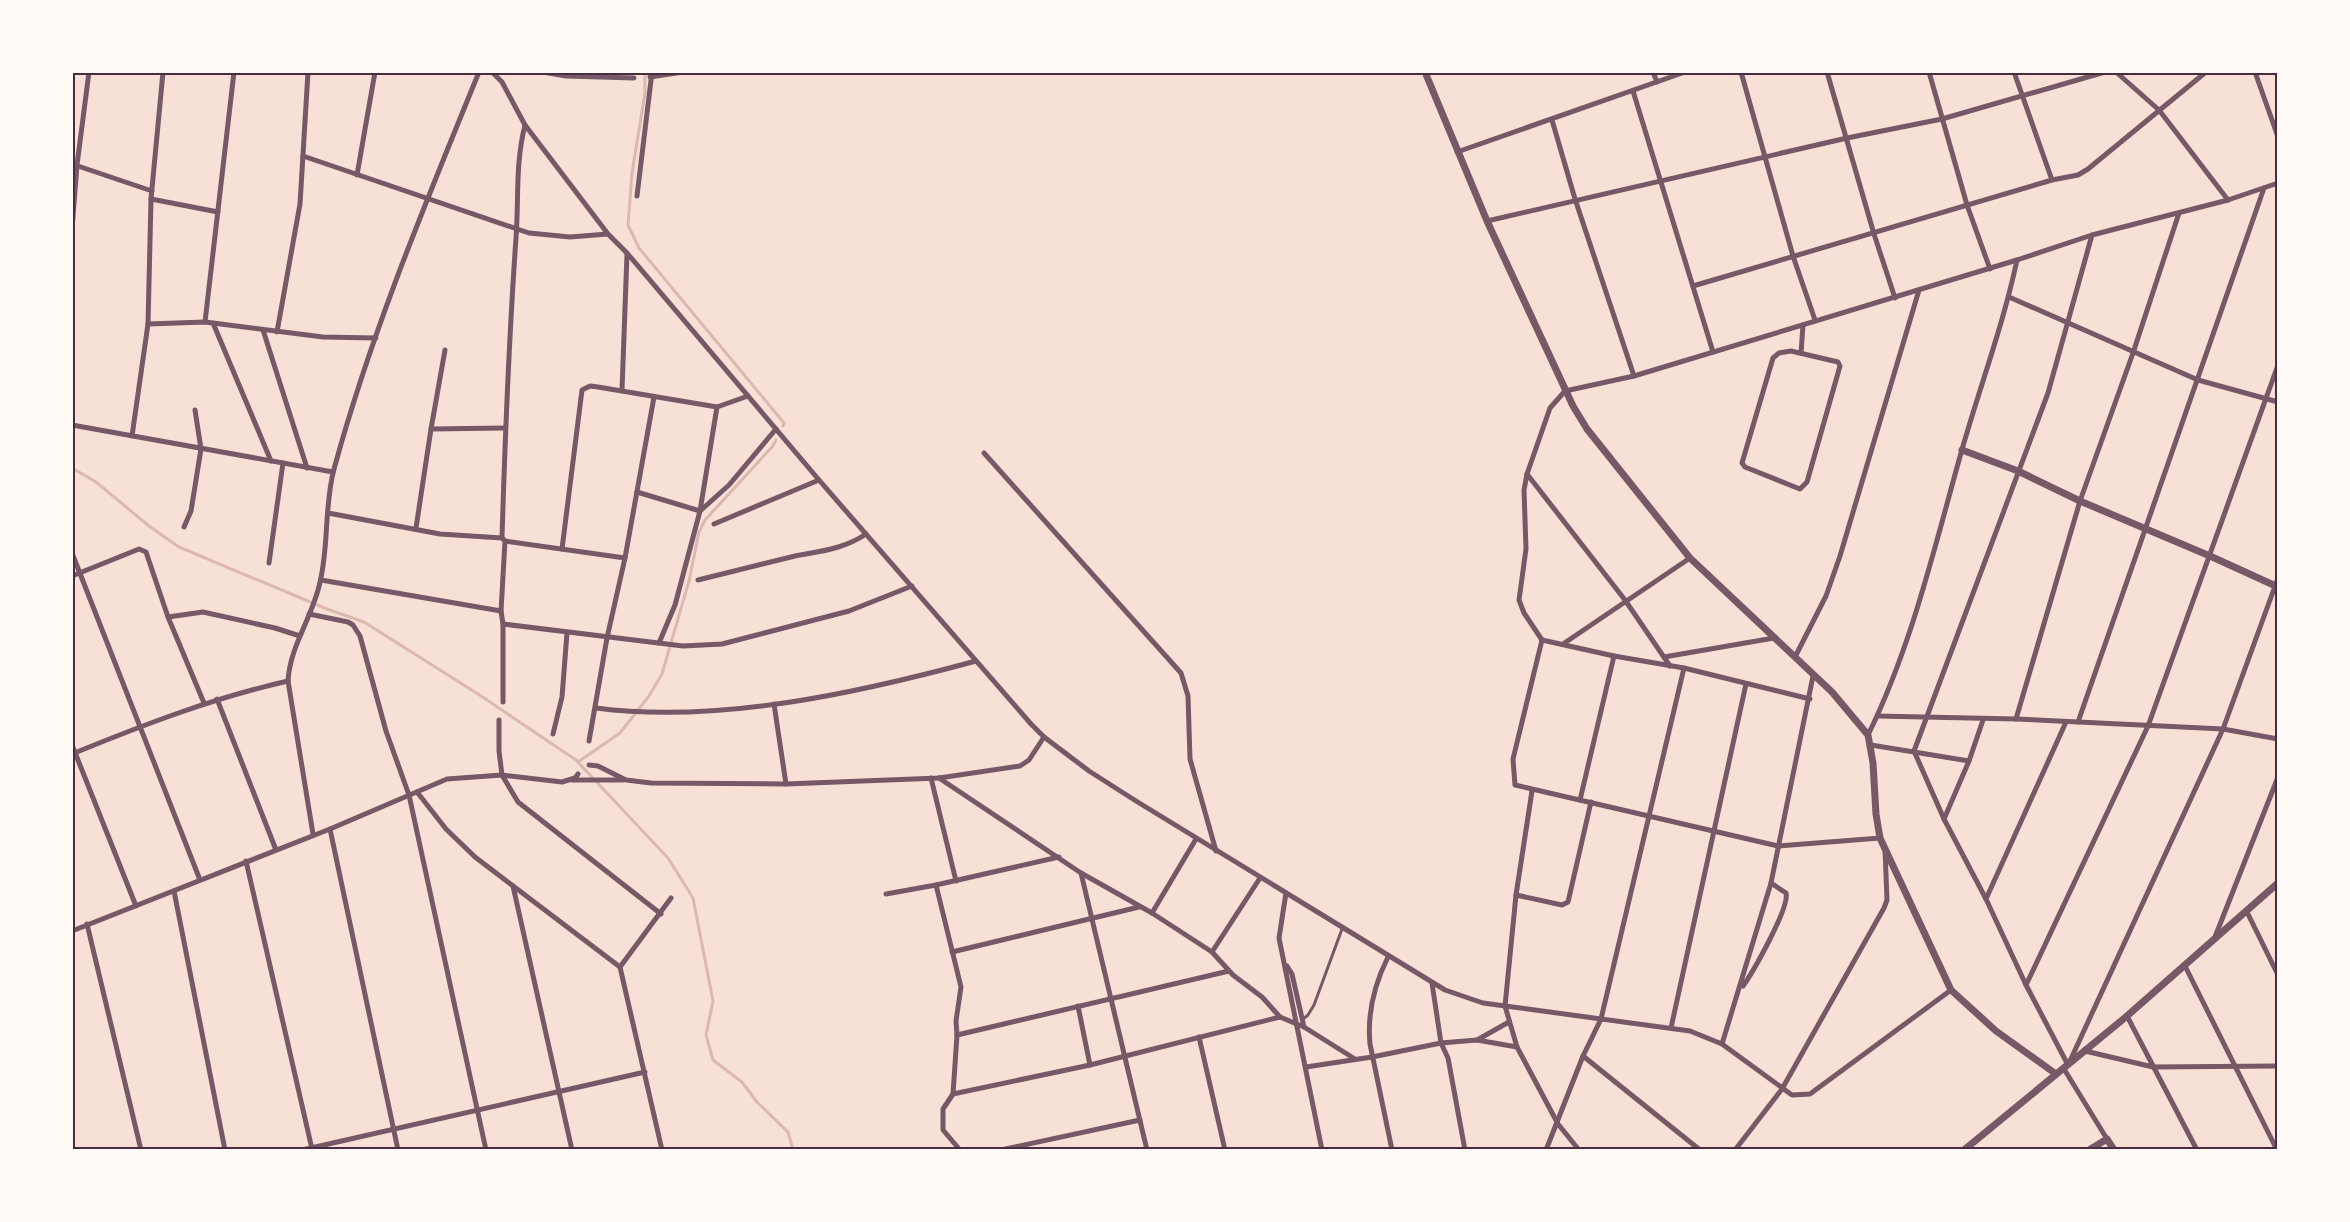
<svg xmlns="http://www.w3.org/2000/svg" width="2350" height="1222" font-family="'Exo 2',sans-serif">
<style>
.lines{fill:none;stroke-linecap:round;stroke-linejoin:round}
.stream{stroke:#dcb8b0;stroke-width:3}
.service{stroke:#755966;stroke-width:3}
.minor{stroke:#755966;stroke-width:5}
.tertiary{stroke:#755966;stroke-width:7}
.neatline{fill:none;stroke:#4a2c40;stroke-width:2}
</style>
<rect width="100%" height="100%" fill="#f7e1d7"/>
<g class="lines">
<g class="stream">
<polyline points="645,72 645,93 632,173 628,225 639,248 784,423 783,426"/>
<polyline points="72,468 96,482 149,526 179,547 327,609 364,622 478,694 576,760 668,858 693,898 713,1001 706,1035 713,1060 742,1082 757,1102 788,1132 793,1150"/>
<polyline points="578,762 620,733 649,696 662,674 689,581 699,532 705,520 772,447 776,440"/>
</g>
<polyline class="service" points="1303,1019 1308,1015 1314,1005 1342,929"/>
<g class="minor">
<polyline points="492,72 502,82 525,125 608,234 627,253 819,480 1031,724 1044,737 1089,771 1136,801 1445,990 1483,1003 1690,1031 1722,1044 1792,1095 1810,1094 1951,990"/>
<polyline points="543,72 566,76 634,78"/>
<polyline points="1653,72 1657,82"/>
<polyline points="1741,72 1793,256 1815,320"/>
<polyline points="1827,72 1874,234 1895,298"/>
<polyline points="1929,72 1967,205 1990,269"/>
<polyline points="2014,72 2052,180"/>
<polyline points="2116,72 2159,110 2228,200"/>
<polyline points="2255,72 2278,137"/>
<polyline points="650,77 683,72"/>
<polyline points="1633,91 1713,352"/>
<polyline points="1552,120 1575,199 1634,376"/>
<polyline points="1457,152 1685,72"/>
<polyline points="303,156 529,233 570,237 608,234"/>
<polyline points="72,164 152,191"/>
<polyline points="357,175 375,72"/>
<polyline points="637,196 652,72"/>
<polyline points="151,199 218,212"/>
<polyline points="1487,221 1847,138 1942,119 2105,72"/>
<polyline points="72,229 77,165 89,72"/>
<polyline points="1693,286 2052,180 2078,175 2088,169 2206,72"/>
<polyline points="2009,297 2198,380 2278,402"/>
<polyline points="205,322 234,72"/>
<polyline points="213,323 271,461"/>
<polyline points="148,324 205,322 323,337 376,338"/>
<polyline points="263,330 307,468"/>
<polyline points="277,332 300,204 308,72"/>
<polygon points="1791,351 1838,362 1840,366 1807,482 1800,489 1745,467 1742,463 1773,358 1779,353"/>
<polyline points="1801,353 1803,325"/>
<polyline points="622,390 627,254"/>
<polyline points="72,425 333,472"/>
<polyline points="431,429 505,428"/>
<polyline points="132,436 148,324 151,199 163,72"/>
<polyline points="984,453 1181,673 1188,696 1190,759 1216,851"/>
<polyline points="1527,474 1625,600 1670,666"/>
<polyline points="637,492 700,511 729,485 776,429"/>
<polyline points="328,513 440,534 502,538"/>
<polyline points="714,524 819,480"/>
<polyline points="184,527 191,511 201,449 195,410"/>
<polyline points="416,528 431,429 445,350"/>
<polyline points="505,541 625,558"/>
<polyline points="562,549 582,390 590,386 598,387 717,407 748,396"/>
<polyline points="72,553 200,880"/>
<polyline points="269,563 283,463"/>
<polyline points="72,576 139,549 146,552 168,617 204,703"/>
<polyline points="321,580 501,611"/>
<path d="M698,580C731,572 763,564 795,556C821,551 844,549 866,534"/>
<polyline points="309,614 348,622 353,625 360,636 386,731 409,795 486,1150"/>
<polyline points="168,617 203,612 275,628 300,636"/>
<polyline points="503,624 683,646 722,644 849,611 912,586"/>
<polyline points="1542,640 1524,613 1519,600 1526,549 1524,490 1527,474 1550,408 1565,391 1634,376 2017,260 2092,235 2228,200 2278,183"/>
<polyline points="1542,640 1513,759 1515,785 1778,846 1880,838"/>
<polyline points="1542,640 1614,656 1684,668 1810,699"/>
<polyline points="659,643 675,605 700,511 717,407"/>
<polyline points="1563,644 1690,558"/>
<polyline points="1664,657 1774,638"/>
<polyline points="1795,657 1826,596 1840,556 1919,290"/>
<polyline points="217,699 276,850"/>
<path d="M503,702V624L501,611L505,541L502,538C505,438 509,338 516,238C519,198 515,165 525,125"/>
<polyline points="774,704 786,784"/>
<path d="M596,708C718,724 858,693 976,661"/>
<polyline points="1877,716 2016,719 2223,729 2278,739"/>
<polyline points="2016,719 2080,501 2133,353 2179,213"/>
<polyline points="499,720 499,751 502,775 518,802 661,914"/>
<polyline points="2078,722 2264,188"/>
<polyline points="553,734 562,697 567,633"/>
<path d="M1868,735C1912,645 1934,549 1961,453C1979,389 2003,326 2017,260"/>
<polyline points="589,741 607,638 625,558 654,397"/>
<polyline points="72,745 136,906"/>
<polyline points="1871,745 1969,761"/>
<polyline points="1914,751 2048,393 2092,235"/>
<polyline points="1914,751 1944,819 1986,899 2026,985 2068,1065"/>
<path d="M72,754C143,725 213,698 288,681"/>
<polyline points="589,765 598,766 626,780 651,783 786,784 939,778 1020,766 1029,760 1044,737"/>
<polyline points="931,778 956,881"/>
<polyline points="939,778 1081,873 1152,913 1212,952 1233,975 1262,997 1280,1017 1304,1027 1355,1059"/>
<polyline points="572,780 623,780"/>
<polyline points="1532,791 1516,895 1505,1006 1517,1047 1558,1124 1579,1150"/>
<polyline points="417,792 446,829 475,857 620,967 662,1150"/>
<polyline points="1580,800 1614,656"/>
<polyline points="1944,819 1969,761 1983,720"/>
<polyline points="330,829 398,1150"/>
<path d="M313,834L288,681C290,645 313,617 320,582C329,546 324,506 334,469C371,333 426,202 479,72"/>
<polyline points="246,861 312,1149"/>
<polyline points="1081,873 1147,1150"/>
<polyline points="936,885 961,987 956,1021 957,1035 953,1094 943,1109 943,1130 960,1150"/>
<polyline points="513,886 572,1150"/>
<polyline points="174,891 225,1150"/>
<polyline points="1286,893 1279,938 1322,1150"/>
<polyline points="886,894 936,885 1059,857"/>
<polyline points="1516,895 1562,905 1568,902 1591,802"/>
<polyline points="1986,899 2066,722"/>
<polyline points="2247,912 2278,975"/>
<polyline points="1152,913 1196,839"/>
<polyline points="87,924 141,1150"/>
<polyline points="72,931 330,829 447,779 502,775 562,782 575,778 578,774"/>
<polyline points="2215,937 2278,777"/>
<polyline points="952,952 1139,907"/>
<polyline points="1212,952 1260,878"/>
<path d="M1388,957C1374,985 1367,1013 1370,1044L1392,1150"/>
<polyline points="1287,966 1292,974 1304,1027"/>
<polyline points="2185,966 2277,1150"/>
<polyline points="620,967 671,898"/>
<polyline points="1432,983 1441,1043 1448,1058 1465,1150"/>
<polyline points="2026,985 2148,726 2278,365"/>
<path d="M1743,986C1753,972 1790,907 1786,893L1771,883"/>
<polyline points="1078,1006 1090,1065"/>
<polyline points="2127,1016 2197,1150"/>
<polyline points="1671,1028 1746,684"/>
<polyline points="957,1035 1229,971"/>
<polyline points="1199,1037 1225,1150"/>
<polyline points="1477,1040 1509,1022"/>
<polyline points="1722,1044 1771,883 1813,676"/>
<polyline points="2085,1051 2153,1067 2278,1066"/>
<polyline points="1583,1056 1700,1150"/>
<polyline points="2070,1061 2223,729 2278,578"/>
<polyline points="1306,1067 1372,1057 1441,1043 1477,1040 1517,1047"/>
<polyline points="2064,1069 2107,1139"/>
<polyline points="953,1094 1090,1065 1280,1017"/>
<polyline points="302,1150 645,1072"/>
<polyline points="1001,1150 1140,1120"/>
<polyline points="1546,1150 1583,1056 1601,1019 1684,668"/>
<polyline points="1735,1150 1782,1089 1884,908 1887,900 1885,850"/>
</g>
<g class="tertiary">
<polyline points="1425,72 1487,221 1573,406 1587,429 1690,558 1832,692 1868,735 1873,763 1876,814 1880,838 1951,990 1996,1031 2056,1074"/>
<polyline points="1962,450 2018,471 2080,501 2210,556 2278,587"/>
<polyline points="1964,1150 2127,1016 2278,883"/>
<polyline points="2089,1150 2107,1139 2114,1150"/>
</g>
</g>
<rect width="2350" height="1222" fill="none" stroke="#fffaf5" stroke-width="147"/>
<rect x="74" y="74" width="2202" height="1074" class="neatline"/>
</svg>
